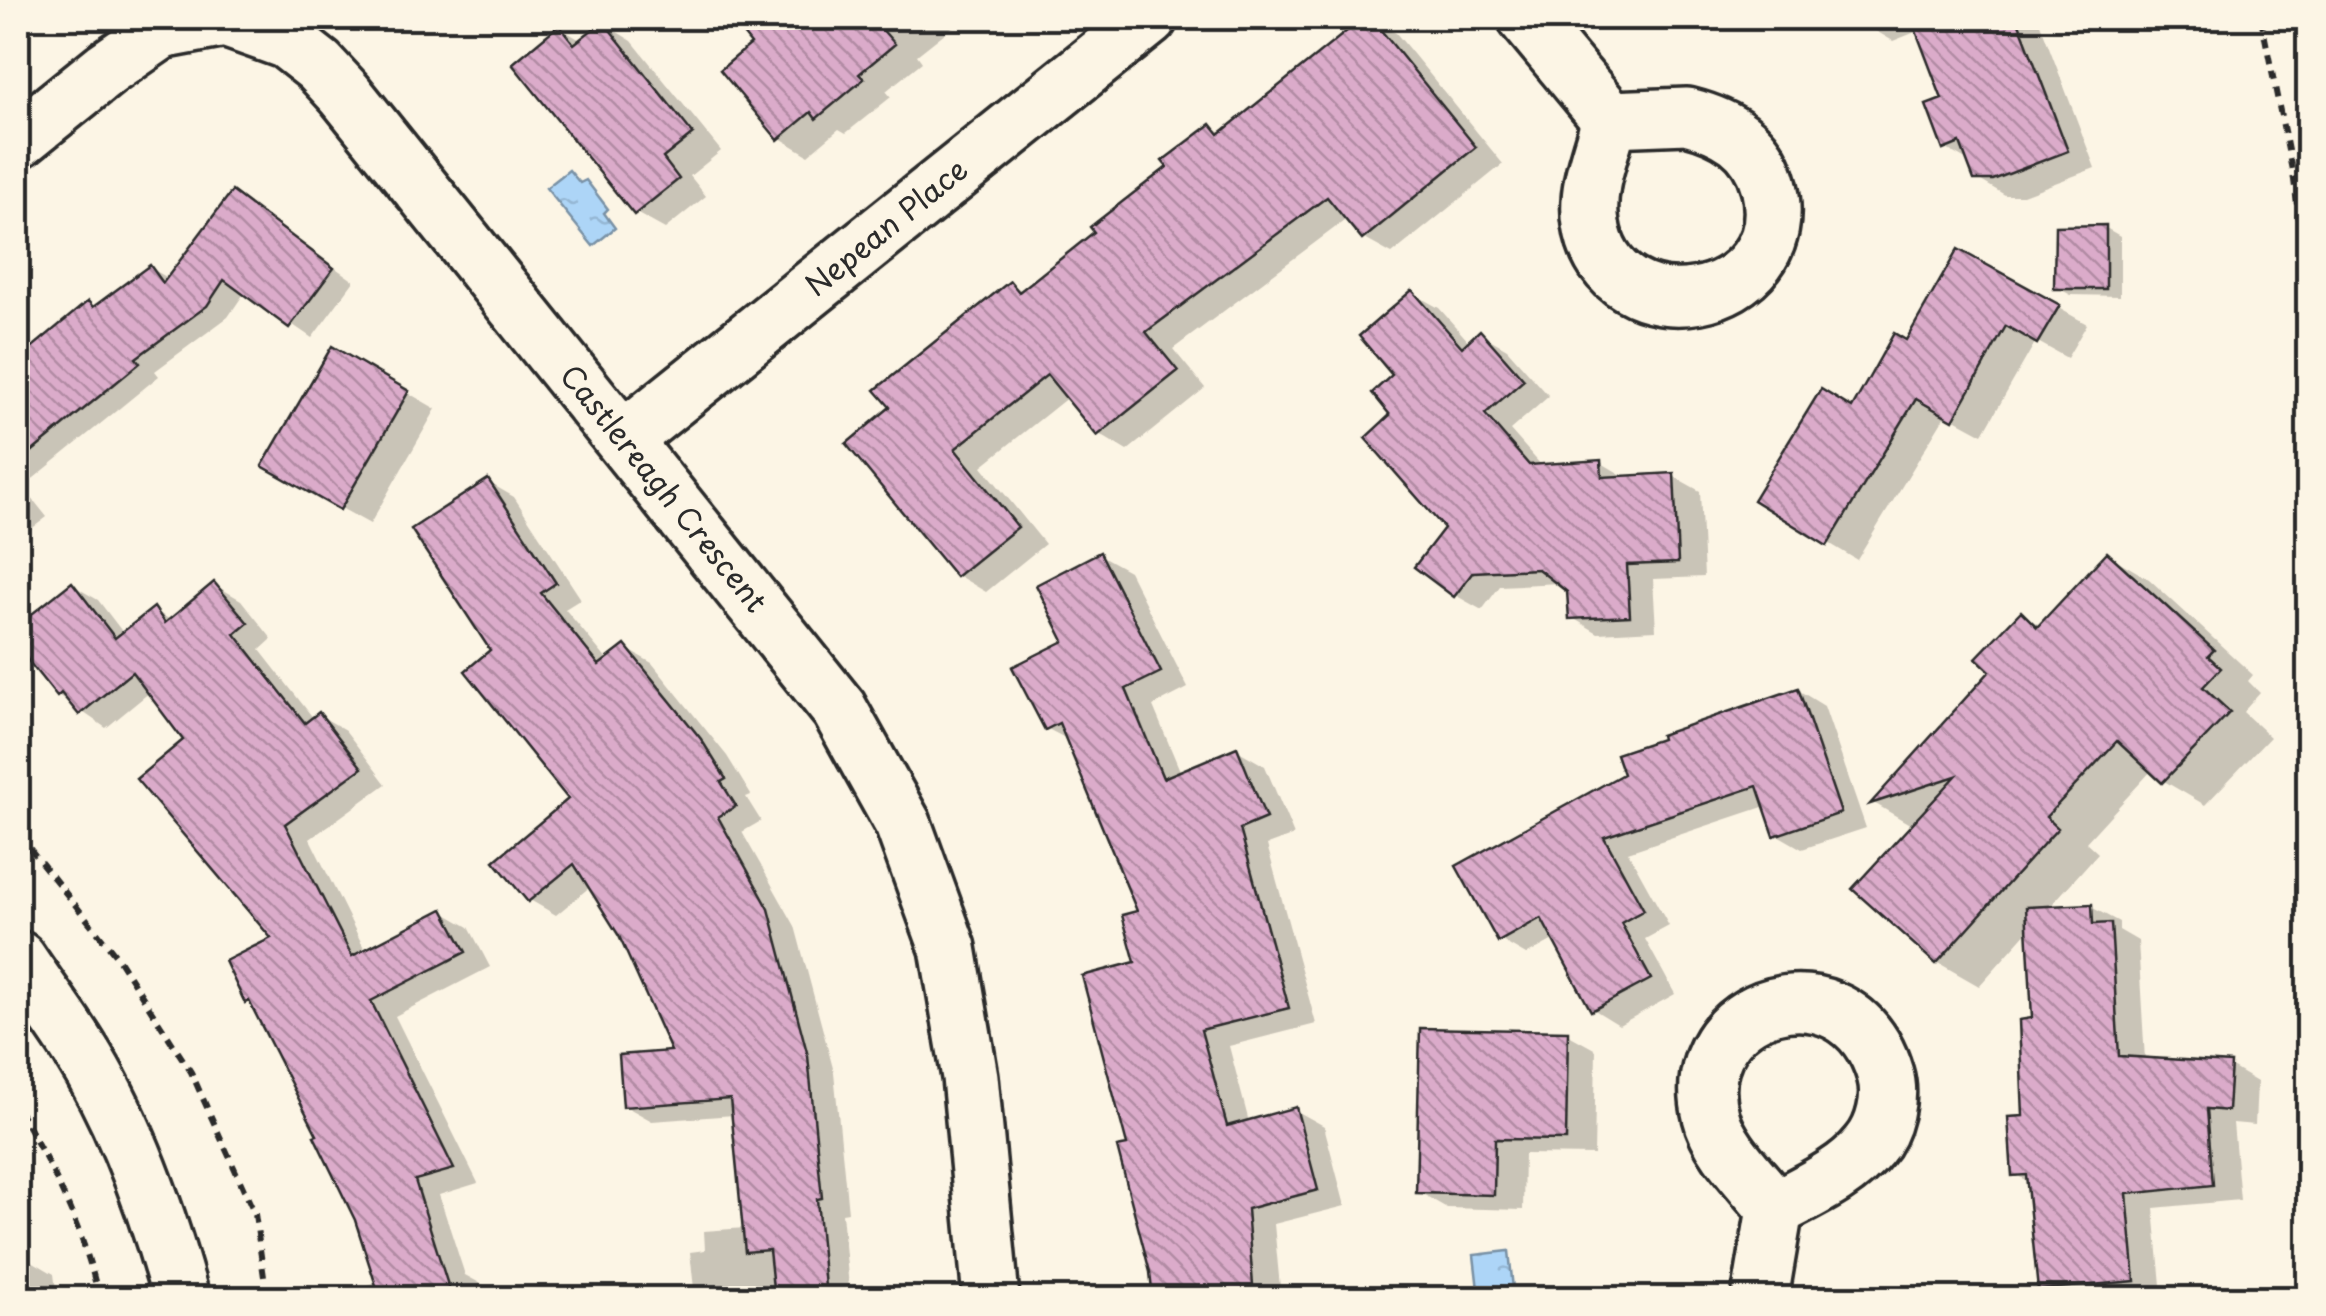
<svg xmlns="http://www.w3.org/2000/svg" width="2326" height="1316" font-family="'Playpen Sans',sans-serif">
<style>
.water{fill:url(#water-ripples);stroke:#7991a5;stroke-width:2.5}
.shadow{fill:#0003}
.building{fill:url(#building-back-hatch);stroke:#2b2b2b;stroke-width:2.5}
.lines{fill:none;stroke-linecap:round;stroke-linejoin:round}
.minor-casing{stroke:#2b2b2b;stroke-width:62}
.path{stroke:#2b2b2b;stroke-width:6;stroke-dasharray:10 8;stroke-linecap:butt}
.minor{stroke:#fcf5e5;stroke-width:55}
.labels{text-anchor:middle;stroke-width:8;stroke-linejoin:round;paint-order:stroke}
.street-label{font-size:30px;fill:#2b2b2b;stroke:#fcf5e5}
</style>
<defs>
<pattern id="water-ripples" width="26" height="14" patternUnits="userSpaceOnUse" patternTransform="scale(2.5)"><rect width="26" height="14" fill="#add5f7"/><path d="M2 4q2-2 4 0t4 0M15 11q2-2 4 0t4 0" fill="none" stroke="#95b7d4"/></pattern>
<pattern id="building-back-hatch" width="6" height="6" patternUnits="userSpaceOnUse" patternTransform="scale(2.5)"><rect width="6" height="6" fill="#dbabca"/><path d="M-1 5l2 2M0 0l6 6M5-1l2 2" fill="none" stroke="#b28ba4"/></pattern>
</defs>
<rect width="100%" height="100%" fill="#fcf5e5"/>
<filter id="ink" filterUnits="userSpaceOnUse"><feTurbulence type="fractalNoise" baseFrequency=".01" numOctaves="2"/><feDisplacementMap in="SourceGraphic" scale="20" xChannelSelector="R" yChannelSelector="G"/><feConvolveMatrix kernelMatrix="1 2 1 2 8 2 1 2 1" color-interpolation-filters="sRGB"/></filter>
<g filter="url(#ink)">
<g class="water">
<polygon points="569,170 580,183 586,180 608,209 604,213 615,228 593,246 546,188"/>
<polygon points="1509,1251 1514,1298 1479,1298 1474,1255"/>
</g>
<g class="shadow">
<polygon points="733,18 949,18 955,25 917,55 922,62 886,91 891,97 846,133 839,129 808,155 780,138 755,44"/>
<polygon points="1366,18 1396,33 1503,164 1392,254 1363,238 1348,218 1173,349 1205,388 1127,451 1099,434 1068,397 982,466 1045,544 986,592 957,575 893,407 1011,284 1024,292 1170,168 1211,126 1223,133"/>
<polygon points="1861,18 2038,18 2095,168 2023,195 2005,195 1976,178 1971,163 1945,148 1945,101 1918,31 1893,41 1864,24"/>
<polygon points="604,24 632,41 721,151 690,176 706,196 665,229 636,213 560,28 582,41"/>
<polygon points="232,195 354,281 312,338 245,292 228,317 155,371 159,376 23,487 47,517 18,539 18,355 31,344 36,347 88,304 95,308 150,268 170,279"/>
<polygon points="2106,228 2120,236 2120,296 2071,295 2056,287"/>
<polygon points="1959,252 2087,324 2067,358 2036,341 1983,434 1946,414 1857,560 1756,499 1853,411 1907,343"/>
<polygon points="1412,293 1439,308 1470,343 1481,334 1507,349 1549,396 1510,430 1542,466 1600,462 1627,478 1673,476 1700,491 1704,577 1653,579 1656,630 1598,633 1571,617 1570,591 1560,583 1500,586 1482,610 1455,595 1447,528 1394,415 1396,375"/>
<polygon points="333,349 436,409 370,524 265,466"/>
<polygon points="488,482 514,497 581,599 565,609 608,661 625,648 652,663 727,756 751,795 746,797 761,821 742,832 795,926 834,1072 848,1212 842,1213 850,1298 695,1298 690,1252 705,1250 704,1231 745,1228 734,1115 652,1121 625,1106 675,1054 622,935 591,886 556,915 530,900 572,799 493,650"/>
<polygon points="1100,555 1129,571 1188,688 1153,706 1181,773 1237,750 1265,766 1294,835 1267,845 1316,1024 1229,1046 1249,1122 1295,1110 1324,1126 1345,1206 1274,1224 1281,1298 1155,1298 1130,1146 1140,913 1069,740 1046,728 1068,642"/>
<polygon points="2108,555 2149,579 2253,675 2248,681 2260,693 2243,712 2270,737 2205,805 2164,781 2152,770 2086,842 2098,853 2048,909 2091,907 2119,922 2119,930 2138,941 2145,1060 2230,1066 2257,1082 2255,1125 2233,1123 2240,1200 2154,1208 2162,1296 2042,1298 2030,1183 2015,1174 2026,1118 2035,1020 2030,929 1979,986 1937,962 1913,826 1874,803 1993,671 2021,614 2041,626"/>
<polygon points="72,585 98,600 124,634 154,610 172,621 215,585 241,600 272,639 260,650 314,719 319,715 345,730 386,784 310,839 366,952 443,912 469,927 490,967 395,1016 478,1183 439,1195 465,1275 487,1287 490,1298 349,1298 347,1292 377,1282 358,1219 321,1136 254,1005 247,1001 275,939 187,741 150,692 106,728 58,695 18,644 18,628"/>
<polygon points="1798,690 1824,706 1866,828 1802,849 1776,834 1766,806 1628,852 1669,926 1645,939 1675,994 1619,1025 1593,1009 1555,939 1526,955 1500,940 1459,867"/>
<polygon points="1567,1034 1596,1050 1594,1155 1524,1154 1523,1210 1447,1208 1419,1192"/>
<polygon points="25,1257 54,1274 57,1298 18,1298 18,1258"/>
<polygon points="1607,1291 1621,1298 1532,1298"/>
<polygon points="545,1292 555,1298 510,1298"/>
</g>
<g class="building">
<polygon points="730,18 872,18 895,44 859,74 864,79 816,119 811,112 778,140 720,70 751,44"/>
<polygon points="1363,18 1371,18 1476,147 1362,240 1327,197 1146,332 1178,371 1097,436 1047,375 955,449 1018,527 956,577 846,444 890,407 875,390 1010,281 1019,292 1094,232 1090,227 1167,167 1162,161 1211,124 1219,134"/>
<polygon points="1911,18 2017,18 2068,151 1993,180 1974,180 1960,143 1943,150 1926,105 1942,99"/>
<polygon points="603,21 693,134 663,158 679,179 634,215 512,64 559,25 574,44"/>
<polygon points="232,191 334,268 289,328 224,280 207,306 136,358 140,363 18,463 18,359 88,301 93,307 150,265 163,283"/>
<polygon points="2106,225 2106,289 2054,289 2055,226"/>
<polygon points="1958,249 2060,305 2037,344 2006,326 1953,420 1916,399 1827,546 1753,500 1821,389 1852,408 1894,333 1906,340"/>
<polygon points="1412,290 1462,347 1480,330 1524,380 1485,414 1529,465 1601,460 1602,477 1674,473 1678,563 1627,565 1630,616 1569,619 1567,592 1538,569 1473,572 1454,597 1414,567 1444,528 1365,438 1390,415 1372,393 1392,375 1359,336"/>
<polygon points="332,346 409,391 340,510 262,466"/>
<polygon points="488,479 556,583 541,593 599,665 625,645 701,739 726,779 721,782 736,806 718,817 769,909 808,1056 822,1198 817,1199 826,1298 774,1298 769,1250 745,1252 730,1099 623,1107 619,1055 671,1051 619,936 574,864 528,902 494,861 568,799 465,671 490,650 411,529"/>
<polygon points="1100,552 1161,672 1126,689 1163,778 1237,747 1266,818 1240,829 1289,1008 1201,1030 1227,1126 1296,1107 1318,1190 1247,1209 1254,1298 1153,1298 1150,1272 1117,1147 1127,1145 1082,976 1135,962 1122,915 1137,911 1059,723 1045,730 1012,667 1064,641 1036,585"/>
<polygon points="2107,552 2214,650 2208,656 2221,668 2203,687 2230,712 2162,783 2117,741 2046,817 2058,828 1936,964 1852,889 1956,776 1870,804 1990,671 1976,658 2021,611 2037,627"/>
<polygon points="72,582 115,638 154,607 165,623 214,582 248,623 235,634 305,723 319,712 362,768 285,824 352,956 443,909 466,952 371,1001 454,1169 415,1180 452,1298 380,1298 355,1220 314,1136 317,1135 249,1001 245,1003 225,961 271,938 136,779 183,740 132,672 79,715 61,693 57,697 18,648 18,625"/>
<polygon points="1798,688 1841,813 1774,836 1757,786 1604,837 1644,910 1621,923 1651,979 1591,1011 1541,918 1498,942 1456,866 1623,774 1616,754 1661,739 1660,735"/>
<polygon points="2092,904 2093,924 2111,923 2119,1056 2231,1063 2228,1111 2207,1109 2213,1185 2127,1194 2135,1281 2038,1290 2026,1175 2012,1176 2008,1117 2023,1116 2019,1020 2032,1018 2026,907"/>
<polygon points="1420,1028 1568,1031 1566,1140 1495,1139 1494,1195 1416,1193"/>
</g>
<g class="lines">
<g class="minor-casing">
<g id="minor">
<polyline points="1526,18 1610,119"/>
<path d="M1687,116C1726,126 1758,143 1769,186C1799,310 1608,341 1591,224C1585,189 1601,153 1610,119Z"/>
<polyline points="18,140 106,69 161,31 225,19 287,41 319,66 345,94 839,709 903,824 948,948 970,1077 991,1298"/>
<polyline points="624,439 1149,18"/>
<path d="M18,959C38,989 60,1018 79,1048C127,1124 158,1213 181,1298"/>
<path d="M1760,1298L1775,1209C1754,1181 1719,1150 1711,1116C1682,1002 1849,951 1885,1074C1892,1097 1884,1129 1869,1146C1846,1175 1806,1192 1775,1209"/>
</g>
</g>
<g class="path">
<polyline points="2261,18 2294,180 2308,292"/>
<polyline points="18,834 115,954 191,1072 255,1214 267,1298"/>
<path d="M18,1109C53,1169 84,1230 99,1298"/>
</g>
<use href="#minor" class="minor"/>
</g>
</g>
<g class="labels">
<g class="street-label">
<text transform="translate(887 228) rotate(-39)" y="10">Nepean Place</text>
<text transform="translate(663 489) rotate(51)" y="10">Castlereagh Crescent</text>
</g>
</g>
<rect width="2326" height="1316" fill="none" stroke="#fcf5e5" stroke-width="60"/>
<rect x="30" y="30" width="2266" height="1256" fill="none" stroke="#2b2b2b" stroke-width="4" filter="url(#ink)"/>
</svg>
